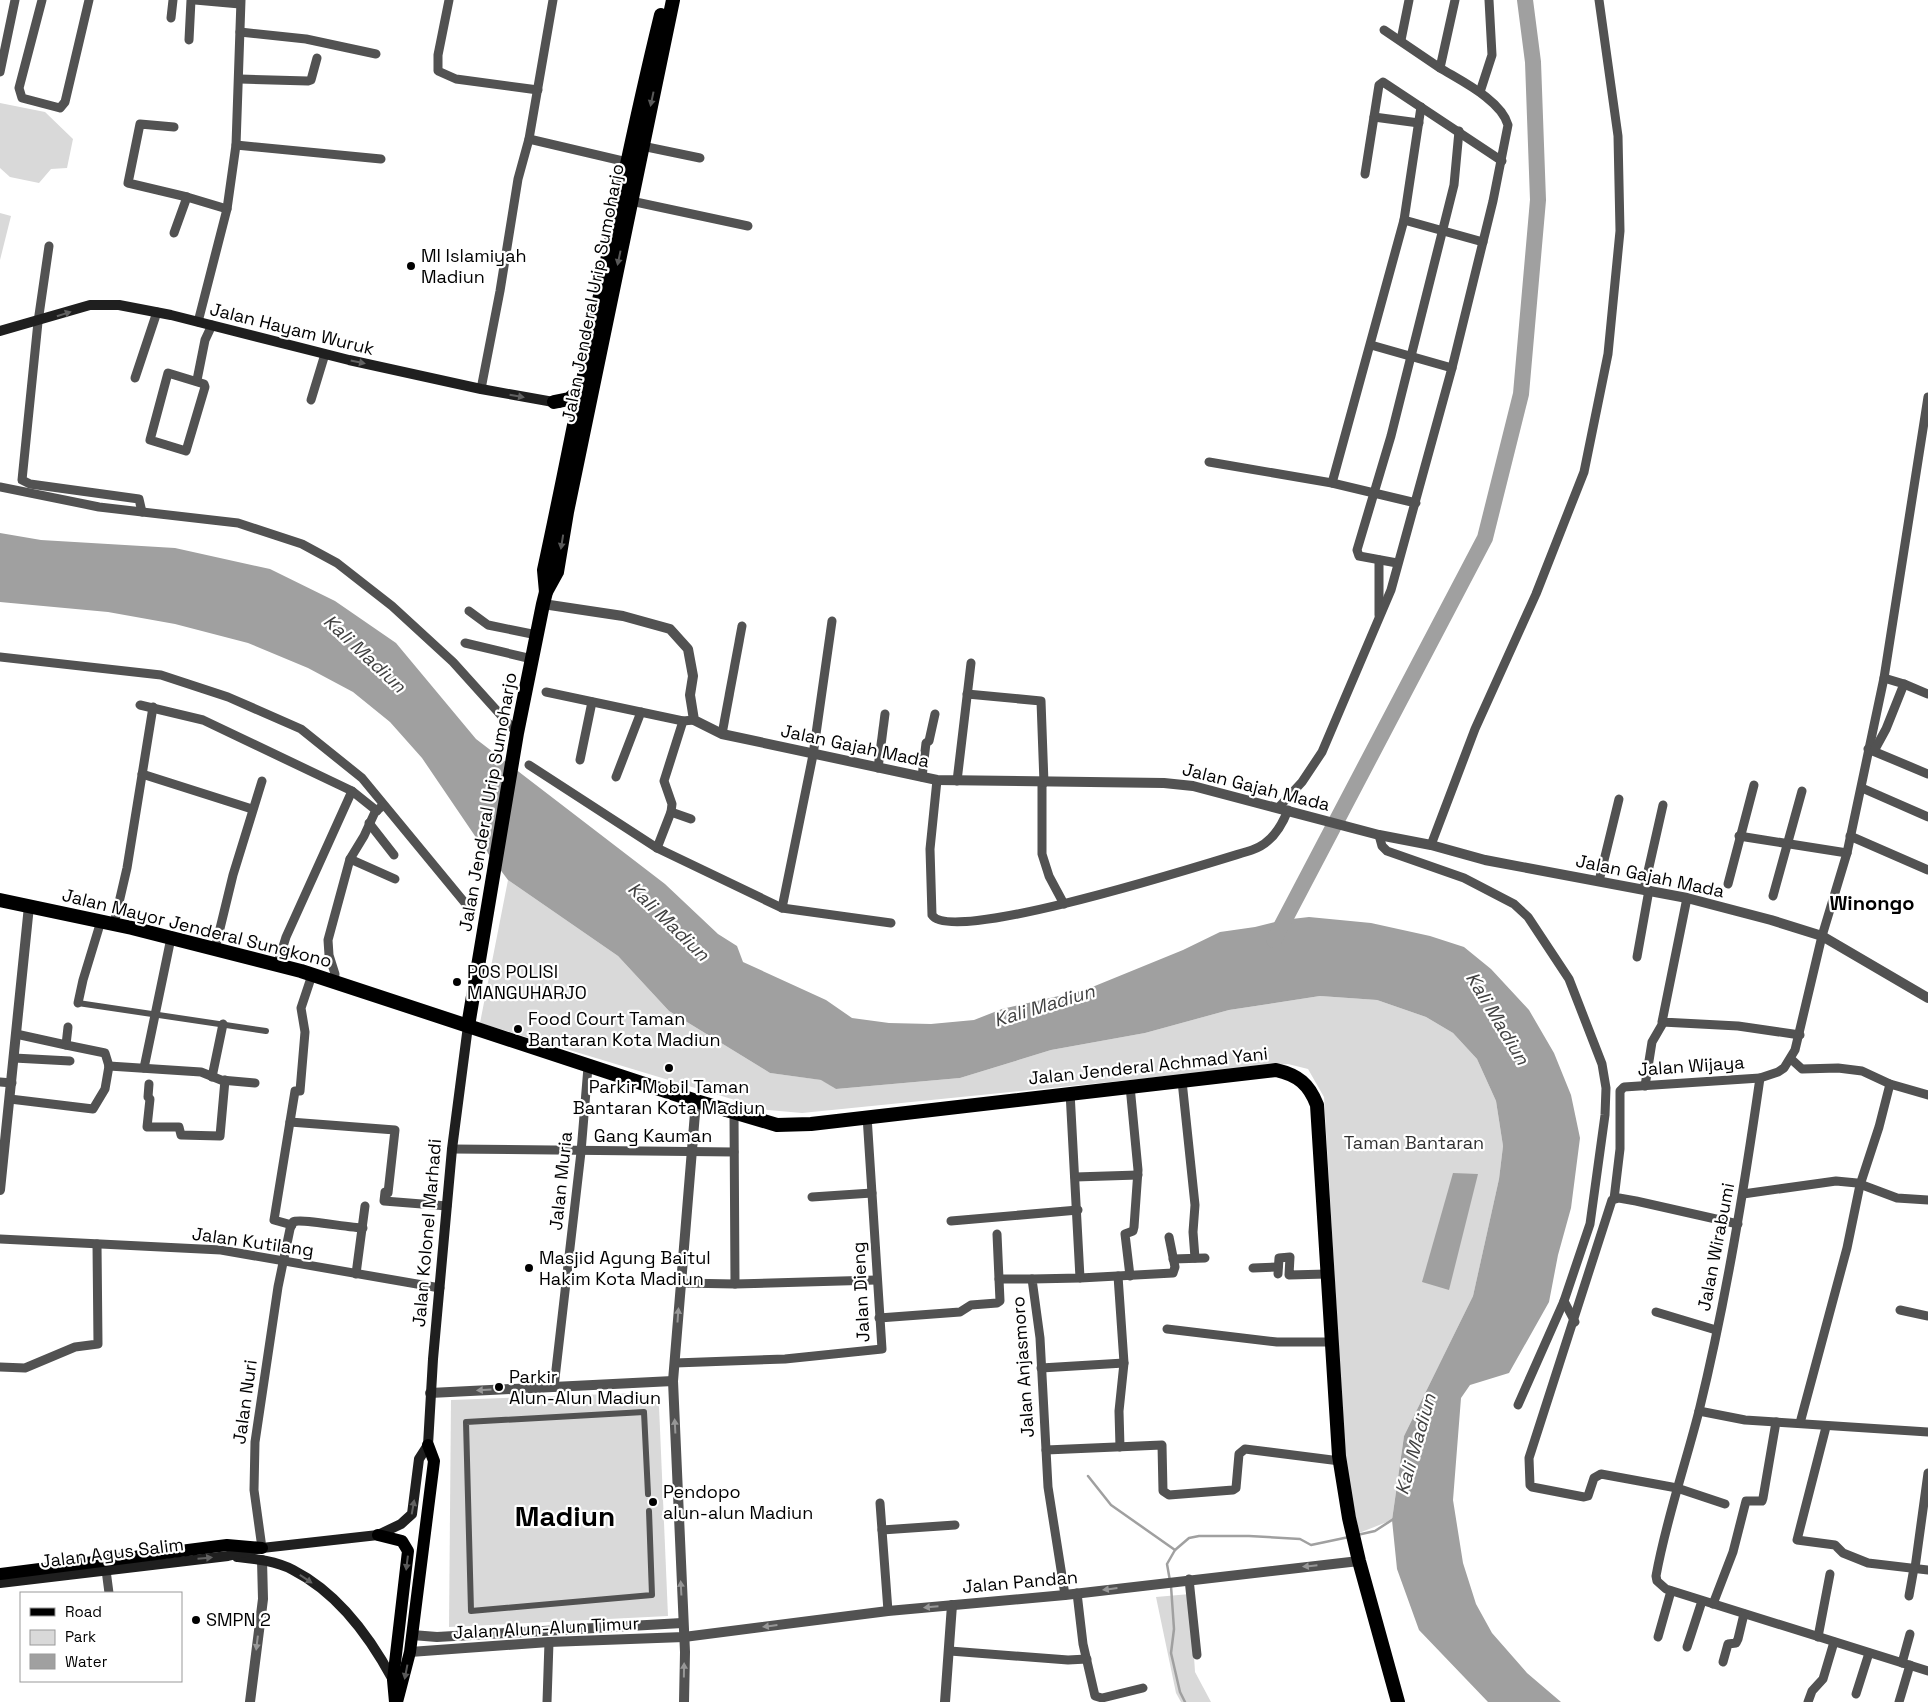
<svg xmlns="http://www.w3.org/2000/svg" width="1928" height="1702" font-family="'Space Grotesk',sans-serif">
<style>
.green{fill:#d9d9d9}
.water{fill:#a0a0a0}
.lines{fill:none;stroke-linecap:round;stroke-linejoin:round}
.stream{stroke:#a0a0a0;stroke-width:2.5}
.river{stroke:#a0a0a0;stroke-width:16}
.pedestrian{stroke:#525252;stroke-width:6}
.minor{stroke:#525252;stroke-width:9}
.tertiary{stroke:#525252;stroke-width:10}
.secondary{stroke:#1f1f1f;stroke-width:10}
.primary{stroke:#000;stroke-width:12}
.trunk{stroke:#000;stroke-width:14}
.oneway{fill:#595959}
.oneway2{fill:#626262}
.oneway3{fill:#979797}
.poi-dot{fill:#000;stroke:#fff;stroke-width:2}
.labels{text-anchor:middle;stroke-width:4.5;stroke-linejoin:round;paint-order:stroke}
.poi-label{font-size:18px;fill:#000;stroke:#fff;text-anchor:start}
.street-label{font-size:18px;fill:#000;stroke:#fff}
.park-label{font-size:18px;fill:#303030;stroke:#fff}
.water-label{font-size:19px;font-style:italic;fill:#414141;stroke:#fff}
.quarter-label{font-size:20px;font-weight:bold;fill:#000;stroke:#fff}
.town-label{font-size:28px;font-weight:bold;fill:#000;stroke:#fff}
</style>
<rect width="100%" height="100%" fill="#fff"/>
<g class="green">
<polygon points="0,103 45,112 73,139 67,168 51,169 39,183 10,177 0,168"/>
<polygon points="0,213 11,216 0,260"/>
<polygon points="508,880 618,956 669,1011 770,1073 822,1080 836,1089 960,1078 1051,1050 1145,1033 1229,1010 1320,996 1377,1000 1426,1017 1453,1033 1477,1059 1496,1101 1503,1146 1499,1179 1473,1296 1404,1436 1392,1520 1359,1533 1346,1468 1324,1097 1308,1069 1288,1064 802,1113 768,1110 480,1023"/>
<path d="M637,1393C647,1394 653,1397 659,1406L668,1616L449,1627L451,1400Z"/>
<polygon points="1190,1594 1195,1672 1211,1702 1181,1702 1176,1693 1156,1597"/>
</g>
<g class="water">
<polygon points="0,533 41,540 175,548 270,569 335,601 396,643 476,739 665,884 718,934 737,946 743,962 826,1000 852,1018 889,1023 931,1024 974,1020 1002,1009 1085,990 1183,950 1220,932 1255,927 1283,920 1309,917 1371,923 1430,936 1464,947 1491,969 1529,1010 1554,1053 1571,1095 1580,1138 1571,1208 1558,1255 1549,1302 1509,1373 1470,1385 1461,1398 1453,1500 1463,1563 1476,1604 1492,1633 1527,1673 1561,1702 1488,1702 1419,1630 1397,1569 1392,1520 1404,1436 1473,1296 1499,1179 1503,1146 1496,1101 1477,1059 1453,1033 1426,1017 1377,1000 1320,996 1229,1010 1145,1033 1051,1050 960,1078 836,1089 821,1080 770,1073 669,1011 618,956 508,880 475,836 422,758 390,722 353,692 308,668 248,643 175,624 108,612 0,602"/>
<polygon points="1453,1173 1478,1174 1449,1290 1422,1282"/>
</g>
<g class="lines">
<g class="stream">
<polyline points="1088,1476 1111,1505 1175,1550"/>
<polyline points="1357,1535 1375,1531 1395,1518"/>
<polyline points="1170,1581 1167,1564 1175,1550 1189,1538 1199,1536 1249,1536 1300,1539 1311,1545 1349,1537"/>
<polyline points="1171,1586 1174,1629 1171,1653 1180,1692 1185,1702"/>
</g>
<polyline class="river" points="1274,940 1485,538 1521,394 1538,200 1533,62 1525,0"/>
<g class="pedestrian">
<polyline points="78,1003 266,1031"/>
<polyline points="648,1494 644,1412 466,1422 471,1611 652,1595 649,1511"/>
</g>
<g class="minor">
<polyline points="42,0 19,88 22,98 60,108 65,102 89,0"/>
<polyline points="195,0 240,4"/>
<polyline points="449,0 438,55 438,71 456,79 538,90"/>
<polyline points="171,18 173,0"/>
<polyline points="1384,30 1440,68"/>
<polyline points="240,32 306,39 376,54"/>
<polyline points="189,40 191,0"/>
<polyline points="1401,40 1409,0"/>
<polyline points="0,72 15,0"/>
<polyline points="240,79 308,81 311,80 317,58"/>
<polyline points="1480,92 1492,55 1489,0"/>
<polyline points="1374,117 1419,123"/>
<polyline points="174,127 140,124 128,183 187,197"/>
<polyline points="529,139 627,162"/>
<polyline points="236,145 381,159"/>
<polyline points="642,146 700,158"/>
<polyline points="1365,174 1379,85 1383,82 1502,161"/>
<polyline points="631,201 748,226"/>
<polyline points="1404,220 1483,242"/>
<polyline points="174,233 187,197 227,209"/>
<polyline points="49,246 38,322 22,480 30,484 139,499 142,512"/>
<polyline points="198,322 227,209 236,145 241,0"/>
<polyline points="1371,345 1452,368"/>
<polygon points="168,373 204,384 205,387 186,451 150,440"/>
<polyline points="135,378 157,312"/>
<polyline points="197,380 205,340 212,325"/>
<polyline points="481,389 500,291 518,179 529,139 553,0"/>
<path d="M1928,397L1884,678L1847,853L1822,936L1795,1050L1784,1068L1778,1072L1760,1078C1744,1189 1726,1301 1699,1411C1685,1466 1666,1520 1656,1576L1657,1581L1666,1589L1928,1671"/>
<polyline points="311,400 325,354"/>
<polyline points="1209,462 1332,483 1416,503"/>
<polyline points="1332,483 1404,220 1421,107"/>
<polyline points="0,487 99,507 238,523 302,544 337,563 392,606 453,662 517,733"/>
<polyline points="1397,563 1359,556 1357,550 1391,436 1454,185 1459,131"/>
<polyline points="469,611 488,625 537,635"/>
<polyline points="1379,615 1379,560"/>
<polyline points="465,643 532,659"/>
<polyline points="0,657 161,675 228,697 301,729 362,778 470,909"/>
<polyline points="1904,684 1928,694"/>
<polyline points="546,692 683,721 694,720"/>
<polyline points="967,694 1041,701 1044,783"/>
<polyline points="140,705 203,720 352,791 377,811"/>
<polyline points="722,734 742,626"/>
<polyline points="1868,749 1928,774"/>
<polyline points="1874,751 1886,729 1904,684 1884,678"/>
<polyline points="580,760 592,702"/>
<polyline points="529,765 657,848 782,908 891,923"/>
<polyline points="878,768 885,714"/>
<polyline points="142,774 252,809"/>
<polyline points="616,777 641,712"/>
<polyline points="922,777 926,743 929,741 935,714"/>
<path d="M937,780L930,849L932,915C951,946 1212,862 1252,850C1271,844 1281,828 1288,810"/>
<polyline points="957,781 971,663"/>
<polyline points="1042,783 1042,854 1049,876 1064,904"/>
<polyline points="1862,788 1928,817"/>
<path d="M1279,807L1302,782L1322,752L1391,590L1452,368L1493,201L1508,125C1501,100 1461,81 1440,68L1455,0"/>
<polyline points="671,812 691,819"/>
<polyline points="369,823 394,855"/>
<polyline points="1379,835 1382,846 1387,851 1464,878 1514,904 1528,917 1569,979 1602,1064 1606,1088 1605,1115 1590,1224 1564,1301 1575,1322"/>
<polyline points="1739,836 1847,853"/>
<polyline points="1850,836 1928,870"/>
<polyline points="1431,845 1475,729 1536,594 1584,472 1608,354 1620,231 1618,136 1599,0"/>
<polyline points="657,848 671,812 672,804 664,781 683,721"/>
<polyline points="350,859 395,879"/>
<polyline points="1599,881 1619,799"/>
<polyline points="1728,884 1754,785"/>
<polyline points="1644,889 1663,805"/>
<polyline points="1773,896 1802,791"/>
<polyline points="1687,898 1662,1022 1738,1026 1800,1035"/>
<polyline points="782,908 813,755 832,621"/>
<polyline points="114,924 127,868 153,707"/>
<polyline points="215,949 233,875 262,781"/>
<polyline points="1637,957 1649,890"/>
<polyline points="277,966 286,937 352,791"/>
<polyline points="334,982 335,974 329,955 328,940 350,859 364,836 375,812 381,807"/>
<polyline points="78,1003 83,980 101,921"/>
<polyline points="16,1034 66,1045 68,1027"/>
<polyline points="66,1045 105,1053 109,1066"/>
<polyline points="14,1058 70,1061"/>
<polyline points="1791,1059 1802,1069 1838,1068 1862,1071 1890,1084 1928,1095"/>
<polyline points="109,1066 201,1072 221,1080 255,1083"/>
<polyline points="144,1068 171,938"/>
<polyline points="212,1077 223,1024"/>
<polyline points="1182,1081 1195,1205 1193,1232 1195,1258"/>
<polyline points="0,1082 12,1083"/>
<polyline points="149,1084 148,1097 150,1099 147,1127 179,1127 181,1135 220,1136 225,1080"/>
<polyline points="1130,1086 1138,1170 1134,1227 1133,1231 1125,1234 1130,1276"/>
<polyline points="1645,1086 1652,1042 1663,1023"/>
<polyline points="10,1099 93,1109 105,1089 109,1066"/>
<polyline points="290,1122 395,1130 388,1193 385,1192 384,1201 447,1206"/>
<polyline points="452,1149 734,1152"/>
<polyline points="1075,1177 1138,1175"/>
<polyline points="1743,1194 1836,1181 1857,1183 1897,1198 1928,1200"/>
<polyline points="812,1197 872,1193"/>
<polyline points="1614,1199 1620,1149 1620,1091 1624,1087 1760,1078"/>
<polyline points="951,1221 1078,1210"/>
<polyline points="292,1225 274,1220 295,1091 300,1091 305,1032 301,1008 312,975"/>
<polyline points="997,1234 999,1279"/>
<polyline points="0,1239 221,1250 440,1288"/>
<polyline points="1173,1259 1205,1258"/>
<polyline points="1253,1268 1278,1267"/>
<polyline points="356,1274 365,1206"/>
<polyline points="1278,1274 1279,1258 1290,1257 1289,1275 1327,1274"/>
<polyline points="1118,1276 1124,1363 1119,1411 1120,1447"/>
<polyline points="1080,1278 1173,1273 1175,1267 1169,1237"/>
<polyline points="681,1283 735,1284 734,1112"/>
<polyline points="735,1284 876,1280"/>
<polyline points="1900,1310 1928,1316"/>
<polyline points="1656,1312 1716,1330"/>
<polyline points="879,1318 960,1312 971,1305 997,1303 1000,1301 999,1279 1032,1279"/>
<polyline points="1167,1329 1277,1342 1332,1342"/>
<polyline points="675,1363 785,1359 882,1349 867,1116"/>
<polyline points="0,1367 25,1368 75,1347 98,1344 97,1244"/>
<polyline points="1041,1368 1124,1363"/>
<polyline points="554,1387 581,1152 588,1067"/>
<polyline points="1518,1405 1564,1301"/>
<polyline points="1699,1411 1745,1420 1928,1432"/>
<polyline points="1800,1423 1847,1248 1860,1185 1879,1127 1890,1084"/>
<polyline points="1826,1427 1797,1540 1835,1545 1843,1553 1868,1563 1928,1570"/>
<polyline points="1046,1450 1162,1445 1163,1491 1169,1495 1233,1490 1236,1488 1239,1454 1245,1449 1340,1461"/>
<polyline points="880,1503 888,1611"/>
<polyline points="1725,1504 1677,1488 1601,1474 1594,1478 1588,1496 1584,1497 1532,1487 1530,1485 1529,1458 1612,1200 1619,1198 1636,1201 1738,1224"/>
<polyline points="882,1530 955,1525"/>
<path d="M262,1548L254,1490L255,1442L278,1287L290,1229L293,1222C300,1218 349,1228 363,1228"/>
<polyline points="1915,1568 1928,1473"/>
<polyline points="106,1570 109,1593"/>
<polyline points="1189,1579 1197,1655"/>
<polyline points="1077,1593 1083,1644 1095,1696 1102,1698 1143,1688"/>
<polyline points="1065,1595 1048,1487 1040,1338 1032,1279 1080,1278 1070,1092"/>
<polyline points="1909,1596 1914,1568"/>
<polyline points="1713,1604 1733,1552 1746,1501 1762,1501 1763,1498 1776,1422"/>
<polyline points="1658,1637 1671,1591"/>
<polyline points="1818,1637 1830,1574"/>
<polyline points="1687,1647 1702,1601"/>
<polyline points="950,1651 1068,1660 1087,1659"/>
<polyline points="1723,1662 1728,1644 1736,1643 1738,1639 1744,1614"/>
<polyline points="1902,1663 1910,1634"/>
<polyline points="1856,1694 1869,1653"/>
<polyline points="547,1702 549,1642"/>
<polyline points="1808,1702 1812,1691 1823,1679 1834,1642"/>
<polyline points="1899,1702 1910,1665"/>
</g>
<g class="tertiary">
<polyline points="543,604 623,616 670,629 688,649 693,676 690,695 694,720 722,734 937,780 1164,783 1193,786 1379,835 1431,845 1485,860 1687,898 1771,920 1822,936 1928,998"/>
<polyline points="0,1190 29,906"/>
<polyline points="430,1393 673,1381"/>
<polyline points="412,1635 437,1637 682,1623"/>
<polyline points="410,1652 549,1642 684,1637 888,1611 1065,1595 1359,1561"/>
<polyline points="250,1702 263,1599 262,1560"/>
<polyline points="684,1702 685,1652 673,1381 696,1101"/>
<polyline points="945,1702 952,1605"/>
</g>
<g class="secondary">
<polyline points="0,331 90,305 119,305 171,315 349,360 481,389 559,403"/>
<path d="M237,1557C256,1559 276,1561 293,1570C338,1593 370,1637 393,1680"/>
<polyline points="0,1583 228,1556 262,1548 378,1535 401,1524 412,1514 419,1459 428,1445 433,1359 452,1149 468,1026"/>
</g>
<g class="primary">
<polyline points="378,1535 402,1541 408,1551 393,1680 395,1702"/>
<polyline points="0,1574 227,1545 262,1548"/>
<polyline points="397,1702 410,1652 434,1461 428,1445"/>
</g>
<g class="trunk">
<polyline points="554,402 569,399 582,388"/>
<path d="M546,592L544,570C584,385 616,199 661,15"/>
<path d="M0,900L132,928L301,971L696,1101L777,1125L811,1124L1276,1070C1298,1075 1309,1084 1317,1105L1339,1456L1349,1518L1359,1561L1398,1702"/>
<polyline points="468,1026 517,733 543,604 546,592 557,572 567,512 673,0"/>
</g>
</g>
<defs><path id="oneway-solid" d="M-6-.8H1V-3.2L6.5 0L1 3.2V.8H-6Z" transform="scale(1.25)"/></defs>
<g class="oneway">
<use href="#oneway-solid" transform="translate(652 99) rotate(102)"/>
<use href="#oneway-solid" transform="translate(619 258) rotate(102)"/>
<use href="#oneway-solid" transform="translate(562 542) rotate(99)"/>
<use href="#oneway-solid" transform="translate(407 1563) rotate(97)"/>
<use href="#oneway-solid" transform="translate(406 1672) rotate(101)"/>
</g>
<g class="oneway2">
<use href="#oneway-solid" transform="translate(64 314) rotate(-18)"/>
<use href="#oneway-solid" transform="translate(358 362) rotate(12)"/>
<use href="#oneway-solid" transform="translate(517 396) rotate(10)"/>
<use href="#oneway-solid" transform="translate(413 1507) rotate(-80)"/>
<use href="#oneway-solid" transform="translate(205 1558) rotate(-5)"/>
<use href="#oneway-solid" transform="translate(306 1579) rotate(34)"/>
</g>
<g class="oneway3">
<use href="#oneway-solid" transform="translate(678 1315) rotate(-86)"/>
<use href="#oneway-solid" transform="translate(484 1390) rotate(177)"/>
<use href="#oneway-solid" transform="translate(675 1426) rotate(-93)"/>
<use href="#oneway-solid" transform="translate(1310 1566) rotate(174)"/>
<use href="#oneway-solid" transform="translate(681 1588) rotate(-93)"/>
<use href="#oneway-solid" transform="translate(1110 1589) rotate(173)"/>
<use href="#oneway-solid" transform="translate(931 1607) rotate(175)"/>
<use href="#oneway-solid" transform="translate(770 1626) rotate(173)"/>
<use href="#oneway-solid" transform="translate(257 1643) rotate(97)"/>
<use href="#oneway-solid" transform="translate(684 1670) rotate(-89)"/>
</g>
<g class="poi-dot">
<circle cx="411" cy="266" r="5"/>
<circle cx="457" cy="982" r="5"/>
<circle cx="518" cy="1029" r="5"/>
<circle cx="669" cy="1068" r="5"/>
<circle cx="529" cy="1268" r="5"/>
<circle cx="499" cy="1387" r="5"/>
<circle cx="653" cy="1502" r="5"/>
<circle cx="196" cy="1620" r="5"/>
</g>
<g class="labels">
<g class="poi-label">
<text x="421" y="262">MI Islamiyah<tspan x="421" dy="21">Madiun</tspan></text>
<text x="467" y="978">POS POLISI<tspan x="467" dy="21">MANGUHARJO</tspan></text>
<text x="528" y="1025">Food Court Taman<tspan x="528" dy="21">Bantaran Kota Madiun</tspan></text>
<text x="669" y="1093" text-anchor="middle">Parkir Mobil Taman<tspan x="669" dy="21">Bantaran Kota Madiun</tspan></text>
<text x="539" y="1264">Masjid Agung Baitul<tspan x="539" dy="21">Hakim Kota Madiun</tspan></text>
<text x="509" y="1383">Parkir<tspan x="509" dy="21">Alun-Alun Madiun</tspan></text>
<text x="663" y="1498">Pendopo<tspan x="663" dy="21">alun-alun Madiun</tspan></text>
<text x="206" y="1626">SMPN 2</text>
</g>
<g class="street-label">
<text transform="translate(593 293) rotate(-79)" y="6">Jalan Jenderal Urip Sumoharjo</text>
<text transform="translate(292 329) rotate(14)" y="6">Jalan Hayam Wuruk</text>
<text transform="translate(855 746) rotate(12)" y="6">Jalan Gajah Mada</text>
<text transform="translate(1256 787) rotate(14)" y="6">Jalan Gajah Mada</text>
<text transform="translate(488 802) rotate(-80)" y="6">Jalan Jenderal Urip Sumoharjo</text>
<text transform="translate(1650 876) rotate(12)" y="6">Jalan Gajah Mada</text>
<text transform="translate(197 928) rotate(14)" y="6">Jalan Mayor Jenderal Sungkono</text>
<text transform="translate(1148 1066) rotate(-6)" y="6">Jalan Jenderal Achmad Yani</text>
<text transform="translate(1691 1066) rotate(-4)" y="6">Jalan Wijaya</text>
<text x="653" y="1142">Gang Kauman</text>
<text transform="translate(561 1181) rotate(-84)" y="6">Jalan Muria</text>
<text transform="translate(427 1233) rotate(-85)" y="6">Jalan Kolonel Marhadi</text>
<text transform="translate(253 1242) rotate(8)" y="6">Jalan Kutilang</text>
<text transform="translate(1716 1247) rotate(-79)" y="6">Jalan Wirabumi</text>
<text transform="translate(861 1292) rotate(-93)" y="6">Jalan Dieng</text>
<text transform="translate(1023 1367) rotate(-94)" y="6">Jalan Anjasmoro</text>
<text transform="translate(245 1402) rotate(-82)" y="6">Jalan Nuri</text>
<text transform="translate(112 1553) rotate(-7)" y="6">Jalan Agus Salim</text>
<text transform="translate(1020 1582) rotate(-5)" y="6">Jalan Pandan</text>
<text transform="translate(546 1628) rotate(-3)" y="6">Jalan Alun-Alun Timur</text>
</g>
<g class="park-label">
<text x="1414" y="1149">Taman Bantaran</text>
</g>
<g class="water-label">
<text transform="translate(365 653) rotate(43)" y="7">Kali Madiun</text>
<text transform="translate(669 921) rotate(44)" y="7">Kali Madiun</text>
<text transform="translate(1044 1005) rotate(-17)" y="7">Kali Madiun</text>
<text transform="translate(1498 1018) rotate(59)" y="7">Kali Madiun</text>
<text transform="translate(1415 1444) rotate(-74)" y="7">Kali Madiun</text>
</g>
<g class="quarter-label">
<text x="1872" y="910">Winongo</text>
</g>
<g class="town-label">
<text x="565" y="1526">Madiun</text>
</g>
</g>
<rect x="20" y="1592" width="162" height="90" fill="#ffffff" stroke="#999999"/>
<rect x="30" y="1608" width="25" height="8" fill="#000000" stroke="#999999"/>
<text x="65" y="1617" font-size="15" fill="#000000">Road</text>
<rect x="30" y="1630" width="25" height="15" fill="#d9d9d9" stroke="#999999"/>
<text x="65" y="1642" font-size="15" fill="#000000">Park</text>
<rect x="30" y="1654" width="25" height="15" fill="#a0a0a0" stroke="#999999"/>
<text x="65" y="1667" font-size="15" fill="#000000">Water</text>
</svg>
